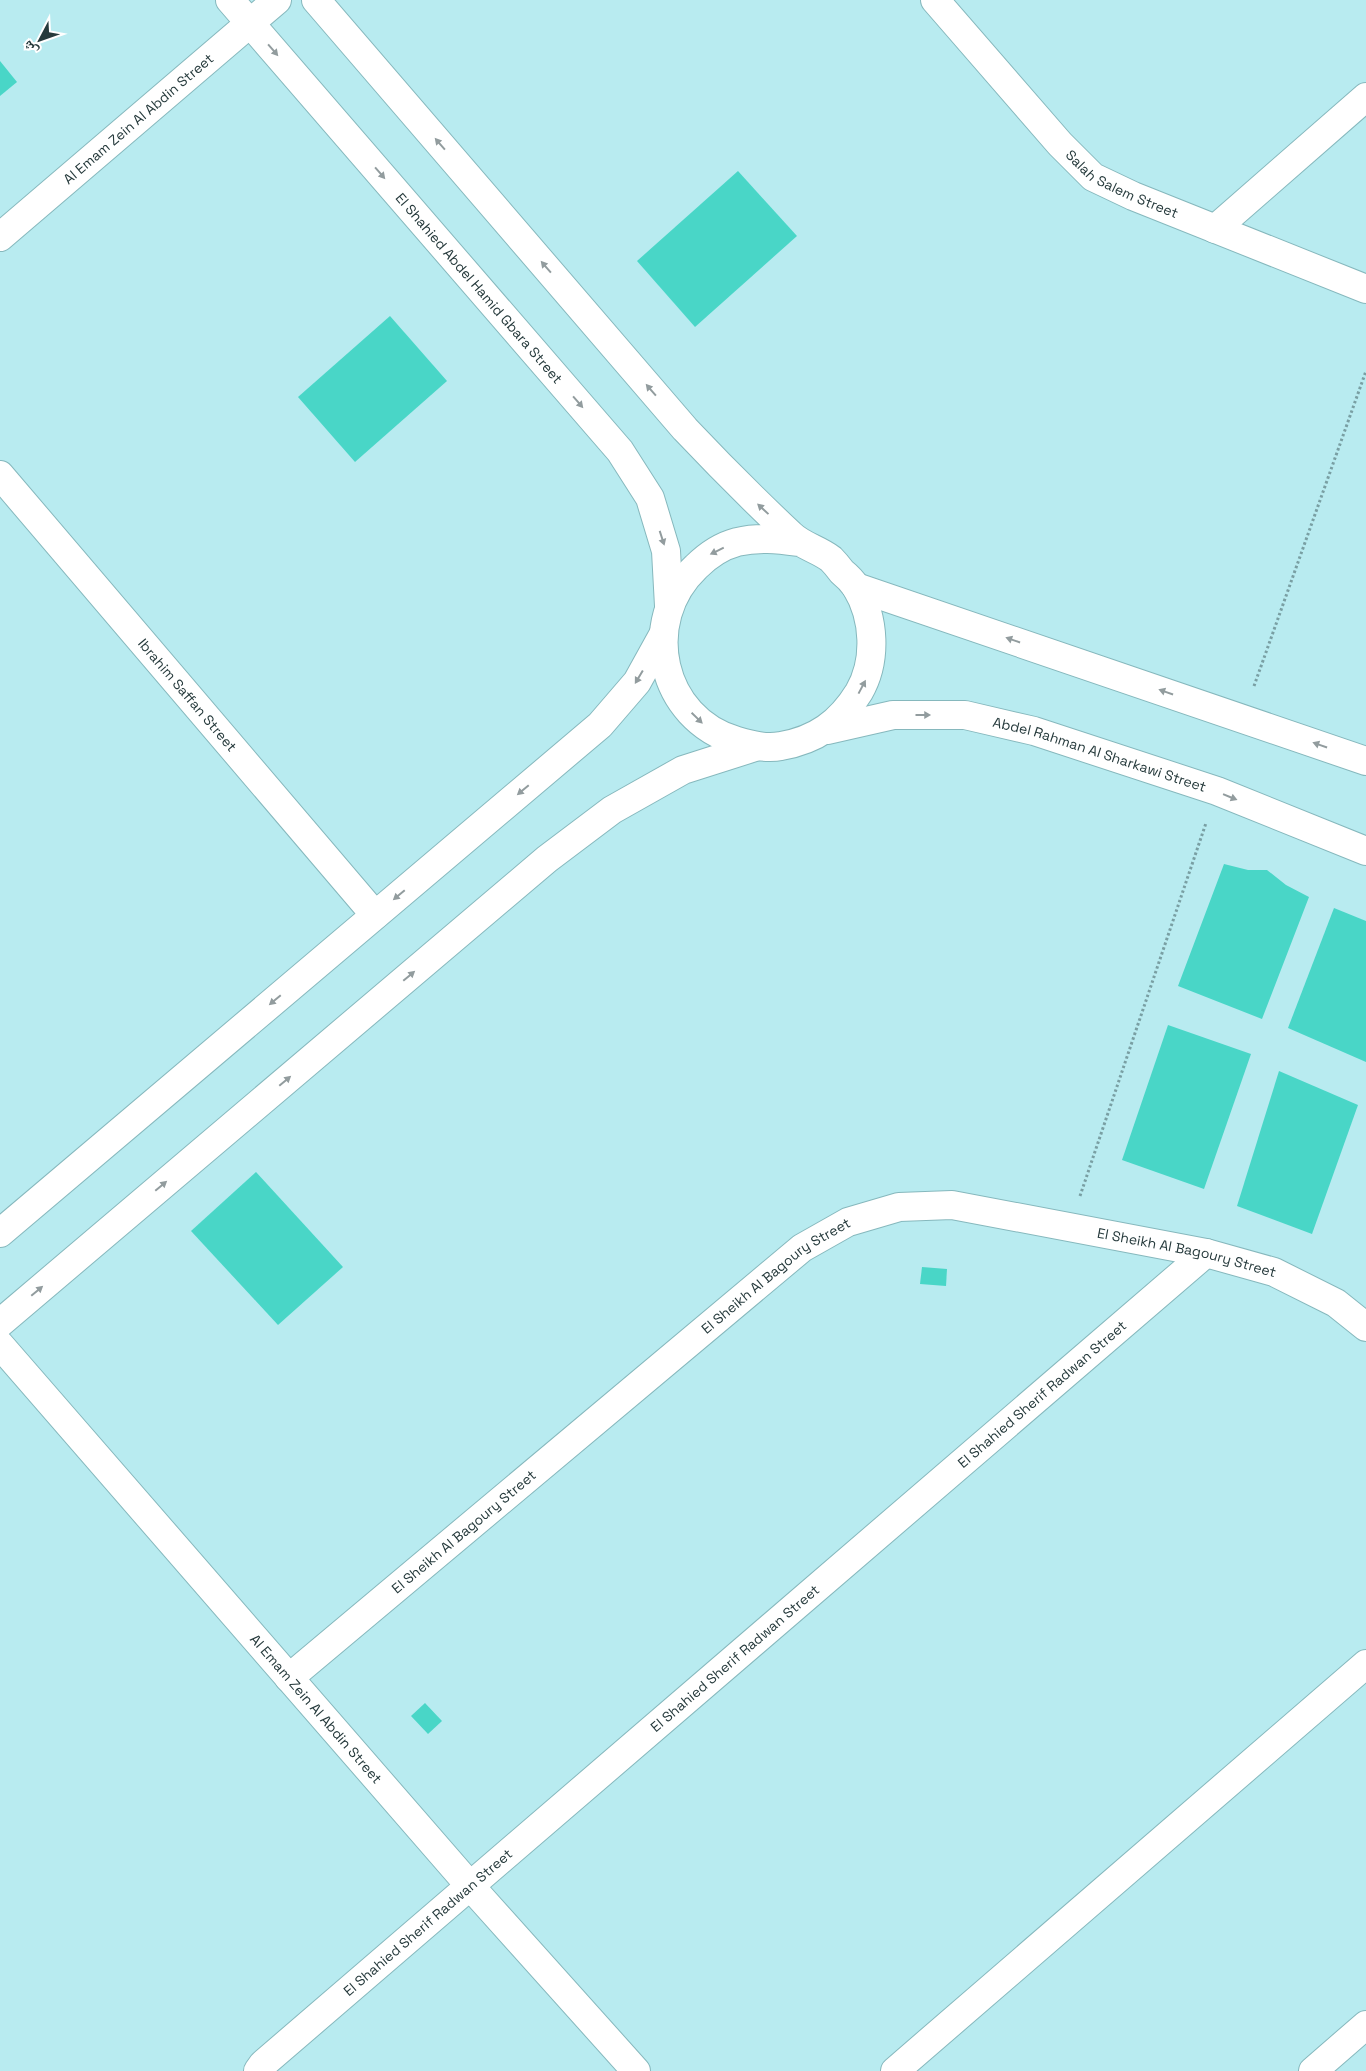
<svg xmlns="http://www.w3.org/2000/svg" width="1366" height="2071" font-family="'Space Grotesk','Noto Naskh Arabic',sans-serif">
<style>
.building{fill:#49d6c7}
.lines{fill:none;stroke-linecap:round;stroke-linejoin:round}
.minor-casing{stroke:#86b8bd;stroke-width:30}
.path{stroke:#799fa3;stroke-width:3;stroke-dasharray:2.5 2.5;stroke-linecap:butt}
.minor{stroke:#fff;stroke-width:28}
.oneway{fill:#929c9e}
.labels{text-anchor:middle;stroke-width:5;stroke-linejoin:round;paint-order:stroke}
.street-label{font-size:14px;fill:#263a3c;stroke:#fff}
</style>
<rect width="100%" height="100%" fill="#b8ebf0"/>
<g class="building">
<polygon points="0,61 17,82 0,96"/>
<polygon points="738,171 797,236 695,327 637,261"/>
<polygon points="390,316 447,381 355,462 298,397"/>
<polygon points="1224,864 1248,870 1267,870 1286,885 1309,897 1262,1019 1178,986"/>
<polygon points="1334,908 1366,921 1366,1062 1288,1028"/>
<polygon points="1168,1025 1251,1054 1204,1189 1122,1160"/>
<polygon points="1279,1071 1358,1105 1312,1234 1237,1206"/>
<polygon points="256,1172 343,1267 278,1325 191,1231"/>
<polygon points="922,1267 947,1269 946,1286 920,1284"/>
<polygon points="425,1703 442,1721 428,1734 411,1716"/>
</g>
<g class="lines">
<g class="minor-casing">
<g id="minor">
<path id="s1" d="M230,0L620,451L650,498L666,551L669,606"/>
<path d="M316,0L685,429C719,465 754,500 790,534C802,546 818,549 831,559C835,563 839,568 842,572C847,576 852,581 856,587C875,618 877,661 859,692C840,723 816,740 781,746C766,749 751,745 737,741C660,719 639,621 696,567C707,556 722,546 737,542C758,537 777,539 798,542"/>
<path id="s2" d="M935,0L1060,144L1093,177L1133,196L1366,289"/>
<polyline points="1215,229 1366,97"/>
<path id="s3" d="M0,237L277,0"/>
<path id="s4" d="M0,475L375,915"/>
<polyline points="856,587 1366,761"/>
<path id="s5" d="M827,730L893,715H965L1034,731L1217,791L1366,851"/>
<polyline points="0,1233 600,725 637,682 663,635"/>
<polyline points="0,1323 547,859 612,810 683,770 755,747"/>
<path id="s6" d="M0,1345L471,1887L636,2071"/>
<path id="s7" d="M289,1678L802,1248L848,1222L899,1207L952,1205L1206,1253L1274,1272L1336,1303L1366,1327"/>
<path id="s8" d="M258,2071L263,2064L1206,1253"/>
<polyline points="895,2071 1366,1664"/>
<polyline points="1313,2071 1366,2025"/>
</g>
</g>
<g class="path">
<polyline points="1254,686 1366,371"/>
<polyline points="1080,1196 1206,823"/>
</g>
<use href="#minor" class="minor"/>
</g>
<defs><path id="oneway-solid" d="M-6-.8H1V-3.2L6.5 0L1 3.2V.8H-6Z" transform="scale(1.25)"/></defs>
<g class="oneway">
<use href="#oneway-solid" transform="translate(273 50) rotate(49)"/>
<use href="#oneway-solid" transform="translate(440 144) rotate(-131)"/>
<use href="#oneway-solid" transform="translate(380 173) rotate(49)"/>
<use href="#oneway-solid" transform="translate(546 267) rotate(-131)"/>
<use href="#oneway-solid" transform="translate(651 390) rotate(-131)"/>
<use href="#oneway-solid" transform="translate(578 402) rotate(49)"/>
<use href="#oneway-solid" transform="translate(763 509) rotate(-137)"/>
<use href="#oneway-solid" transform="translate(662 538) rotate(72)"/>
<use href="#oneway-solid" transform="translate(717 551) rotate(154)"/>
<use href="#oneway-solid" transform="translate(1013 640) rotate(-161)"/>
<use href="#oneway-solid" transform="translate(639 677) rotate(121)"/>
<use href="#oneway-solid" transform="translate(862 687) rotate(-62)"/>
<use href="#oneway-solid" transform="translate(1166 692) rotate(-161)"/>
<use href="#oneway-solid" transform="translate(923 715)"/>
<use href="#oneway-solid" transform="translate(697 718) rotate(44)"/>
<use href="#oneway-solid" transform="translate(1320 745) rotate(-161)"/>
<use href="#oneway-solid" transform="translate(523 790) rotate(140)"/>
<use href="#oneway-solid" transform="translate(1230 797) rotate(22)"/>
<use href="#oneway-solid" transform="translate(399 895) rotate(140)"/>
<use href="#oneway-solid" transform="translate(409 976) rotate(-40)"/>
<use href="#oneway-solid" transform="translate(275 1000) rotate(140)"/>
<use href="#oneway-solid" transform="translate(285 1081) rotate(-40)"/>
<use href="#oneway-solid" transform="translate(161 1186) rotate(-40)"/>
<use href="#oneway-solid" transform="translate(37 1291) rotate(-40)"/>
</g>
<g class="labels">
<g class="street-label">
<text dy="5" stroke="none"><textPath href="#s3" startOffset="182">Al Emam Zein Al Abdin Street</textPath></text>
<text dy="5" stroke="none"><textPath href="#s2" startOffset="266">Salah Salem Street</textPath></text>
<text dy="5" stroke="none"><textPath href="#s1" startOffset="381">El Shahied Abdel Hamid Gbara Street</textPath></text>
<text dy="5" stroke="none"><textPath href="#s4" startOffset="289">Ibrahim Saffan Street</textPath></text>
<text dy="5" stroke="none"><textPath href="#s5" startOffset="280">Abdel Rahman Al Sharkawi Street</textPath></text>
<text dy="5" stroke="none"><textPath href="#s7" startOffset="1068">El Sheikh Al Bagoury Street</textPath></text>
<text dy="5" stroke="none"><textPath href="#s7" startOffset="632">El Sheikh Al Bagoury Street</textPath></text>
<text dy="5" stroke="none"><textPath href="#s8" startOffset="1036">El Shahied Sherif Radwan Street</textPath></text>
<text dy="5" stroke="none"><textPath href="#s7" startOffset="228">El Sheikh Al Bagoury Street</textPath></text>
<text dy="5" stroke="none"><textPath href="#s8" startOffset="631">El Shahied Sherif Radwan Street</textPath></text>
<text dy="5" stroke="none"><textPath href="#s6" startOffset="482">Al Emam Zein Al Abdin Street</textPath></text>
<text dy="5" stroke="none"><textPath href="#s8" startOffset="226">El Shahied Sherif Radwan Street</textPath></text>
</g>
</g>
<g transform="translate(40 40) rotate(229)" stroke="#ffffff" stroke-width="4" paint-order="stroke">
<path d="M0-4L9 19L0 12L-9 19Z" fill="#263a3c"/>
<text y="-8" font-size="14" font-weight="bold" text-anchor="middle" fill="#263a3c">ش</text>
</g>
</svg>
